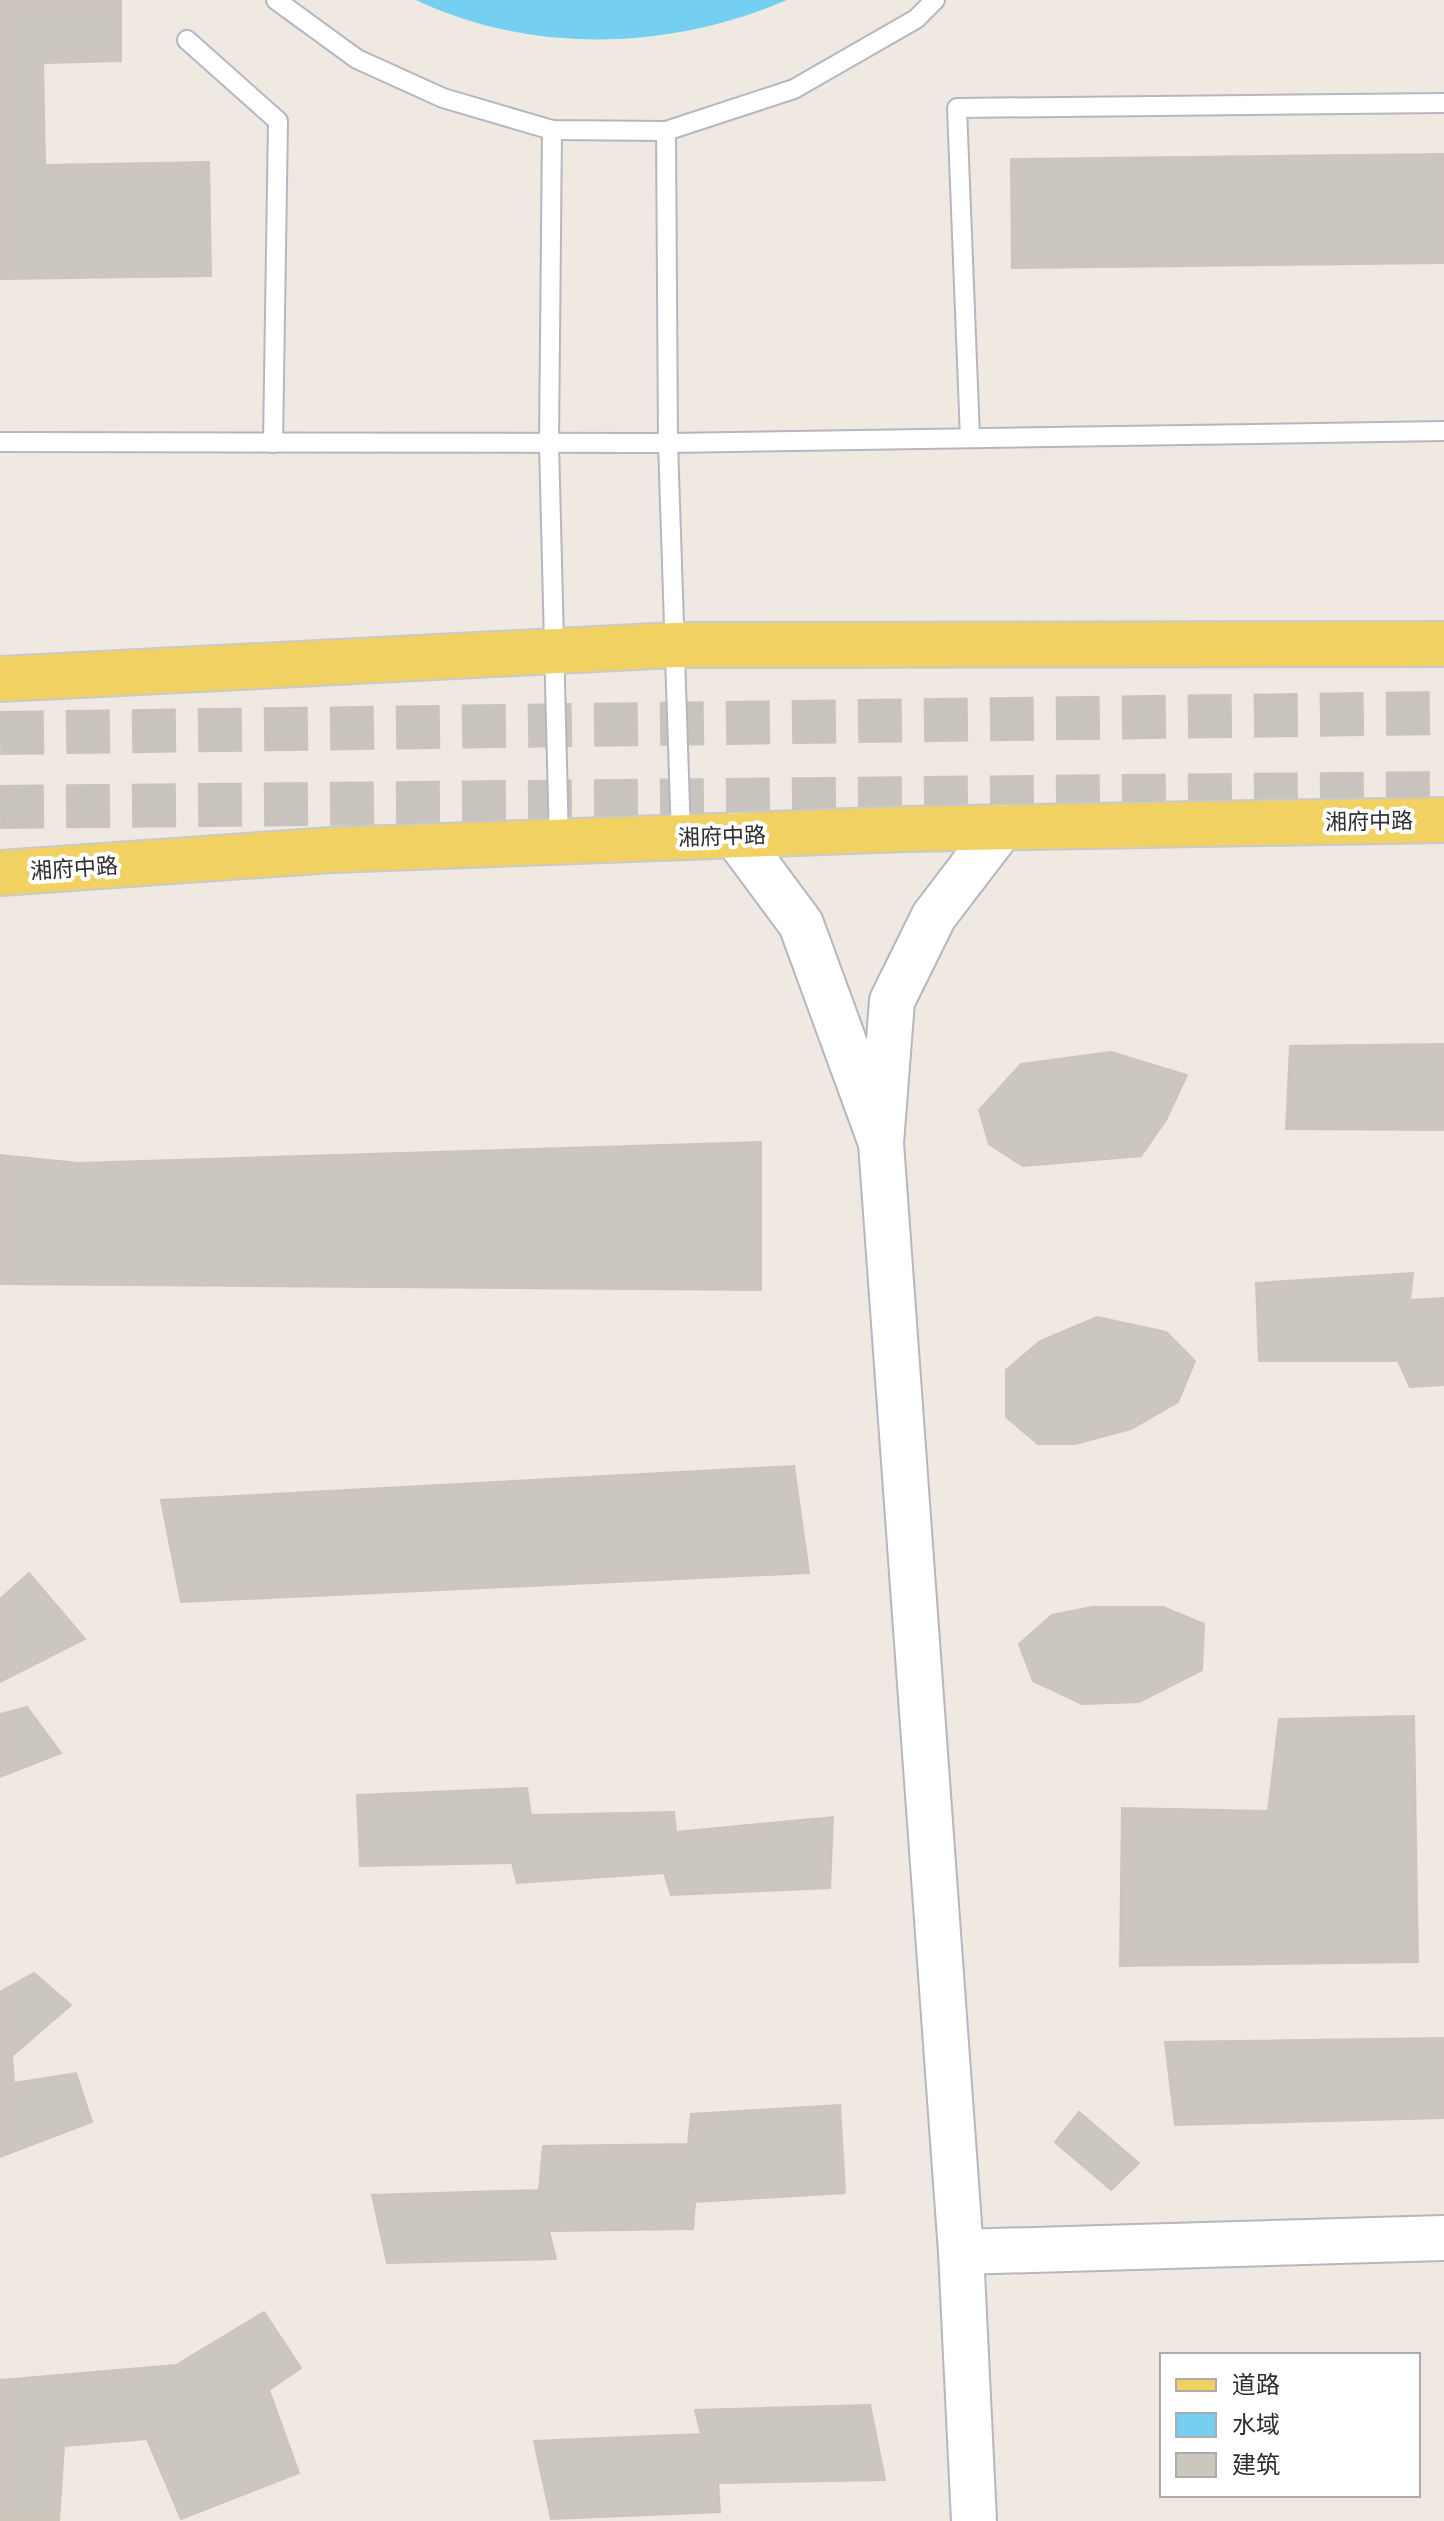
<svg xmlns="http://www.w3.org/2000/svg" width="1444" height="2521" font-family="'Source Sans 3','Noto Sans SC',sans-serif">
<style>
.water{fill:#75cff0}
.building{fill:#cbc7bf;stroke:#cbc5ba;stroke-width:2}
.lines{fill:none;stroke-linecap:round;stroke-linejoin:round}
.highway-tunnel{stroke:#c8c4bd;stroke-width:44;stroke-dasharray:44 22;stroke-linecap:butt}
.lane-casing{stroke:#b4b7c1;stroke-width:22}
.secondary-casing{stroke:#b4b7c1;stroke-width:48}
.primary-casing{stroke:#c9c9c9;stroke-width:48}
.lane{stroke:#fff;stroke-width:18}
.secondary{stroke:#fff;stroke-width:44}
.primary{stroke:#f2d163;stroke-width:44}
.labels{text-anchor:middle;stroke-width:8;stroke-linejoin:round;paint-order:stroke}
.street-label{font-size:22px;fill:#2e2e2e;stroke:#fff}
</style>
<rect width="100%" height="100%" fill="#efe9e1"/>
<path class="water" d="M416,0H787C670,50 532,55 416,0Z"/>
<g class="building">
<polygon points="0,0 121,0 121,61 43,63 45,165 209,162 211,276 0,279"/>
<polygon points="1444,154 1444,263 1012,268 1011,159"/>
<polygon points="1444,1044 1444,1130 1286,1129 1290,1046"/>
<polygon points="1111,1052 1187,1075 1166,1120 1141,1156 1023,1166 989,1144 979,1110 1021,1064"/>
<polygon points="761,1142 761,1290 0,1284 0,1155 78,1163"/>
<polygon points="1413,1273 1410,1300 1444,1298 1444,1385 1410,1387 1398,1361 1259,1361 1256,1283"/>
<polygon points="1097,1317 1166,1332 1195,1361 1178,1402 1131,1429 1075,1444 1038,1444 1006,1417 1006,1370 1040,1341"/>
<polygon points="794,1466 809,1573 181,1602 161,1500"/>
<polygon points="29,1573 85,1639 0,1682 0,1599"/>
<polygon points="1092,1607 1163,1607 1204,1624 1202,1670 1139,1702 1082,1704 1033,1681 1019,1644 1052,1615"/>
<polygon points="27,1707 61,1753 0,1777 0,1714"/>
<polygon points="1414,1716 1418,1962 1120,1966 1122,1808 1268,1811 1279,1719"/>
<polygon points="527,1788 531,1815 674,1812 676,1832 833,1817 830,1888 671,1895 664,1873 517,1883 512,1863 360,1866 357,1795"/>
<polygon points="34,1973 71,2005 12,2056 14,2083 76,2073 92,2122 0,2157 0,1992"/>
<polygon points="1444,2038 1444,2118 1175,2125 1165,2042"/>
<polygon points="840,2105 845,2193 695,2202 693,2229 549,2231 556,2259 387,2263 372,2195 539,2190 543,2146 688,2144 691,2114"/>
<polygon points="1079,2112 1139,2163 1111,2190 1055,2142"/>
<polygon points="264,2312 301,2368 269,2390 299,2473 181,2519 147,2439 64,2446 59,2521 0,2521 0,2380 176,2365"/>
<polygon points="870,2405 885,2480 718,2483 720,2512 551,2519 534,2441 701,2434 695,2410"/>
</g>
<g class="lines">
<g class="highway-tunnel">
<polyline points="0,733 1444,713"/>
<polyline points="0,807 1444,793"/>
</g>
<g class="lane-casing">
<g id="lane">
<polyline points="276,0 357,59 443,98 552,130 666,131 794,89 916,19 935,0"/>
<polyline points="187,40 278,121 273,443"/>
<polyline points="552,130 549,443 559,842"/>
<polyline points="666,131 668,443 681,837"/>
<polyline points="970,438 957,108 1444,103"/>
<polyline points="0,442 668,443 1444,431"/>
</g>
</g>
<g class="secondary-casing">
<g id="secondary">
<polyline points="735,835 801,924 881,1143 892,1001 934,916 1002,827"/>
<polyline points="881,1143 961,2252 974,2521"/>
<polyline points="961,2252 1444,2238"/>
</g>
</g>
<g class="primary-casing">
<g id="primary">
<polyline points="0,679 675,645 1444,644"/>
<polyline points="0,873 332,850 905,829 1444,820"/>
</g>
</g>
<use href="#lane" class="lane"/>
<use href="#secondary" class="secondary"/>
<use href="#primary" class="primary"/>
</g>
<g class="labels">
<g class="street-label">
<text transform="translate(1369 821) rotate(-1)" y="8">湘府中路</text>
<text transform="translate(722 836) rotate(-2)" y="8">湘府中路</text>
<text transform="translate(74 868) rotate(-4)" y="8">湘府中路</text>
</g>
</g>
<rect x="1160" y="2353" width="260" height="144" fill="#ffffff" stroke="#ababab" stroke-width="2"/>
<rect x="1176" y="2379" width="40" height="12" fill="#f2d163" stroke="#ababab" stroke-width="2"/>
<text x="1232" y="2393" font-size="24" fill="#2e2e2e">道路</text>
<rect x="1176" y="2413" width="40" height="24" fill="#75cff0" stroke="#ababab" stroke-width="2"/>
<text x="1232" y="2433" font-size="24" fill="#2e2e2e">水域</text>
<rect x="1176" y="2453" width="40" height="24" fill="#cbc7bf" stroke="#ababab" stroke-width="2"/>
<text x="1232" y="2473" font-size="24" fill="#2e2e2e">建筑</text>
</svg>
